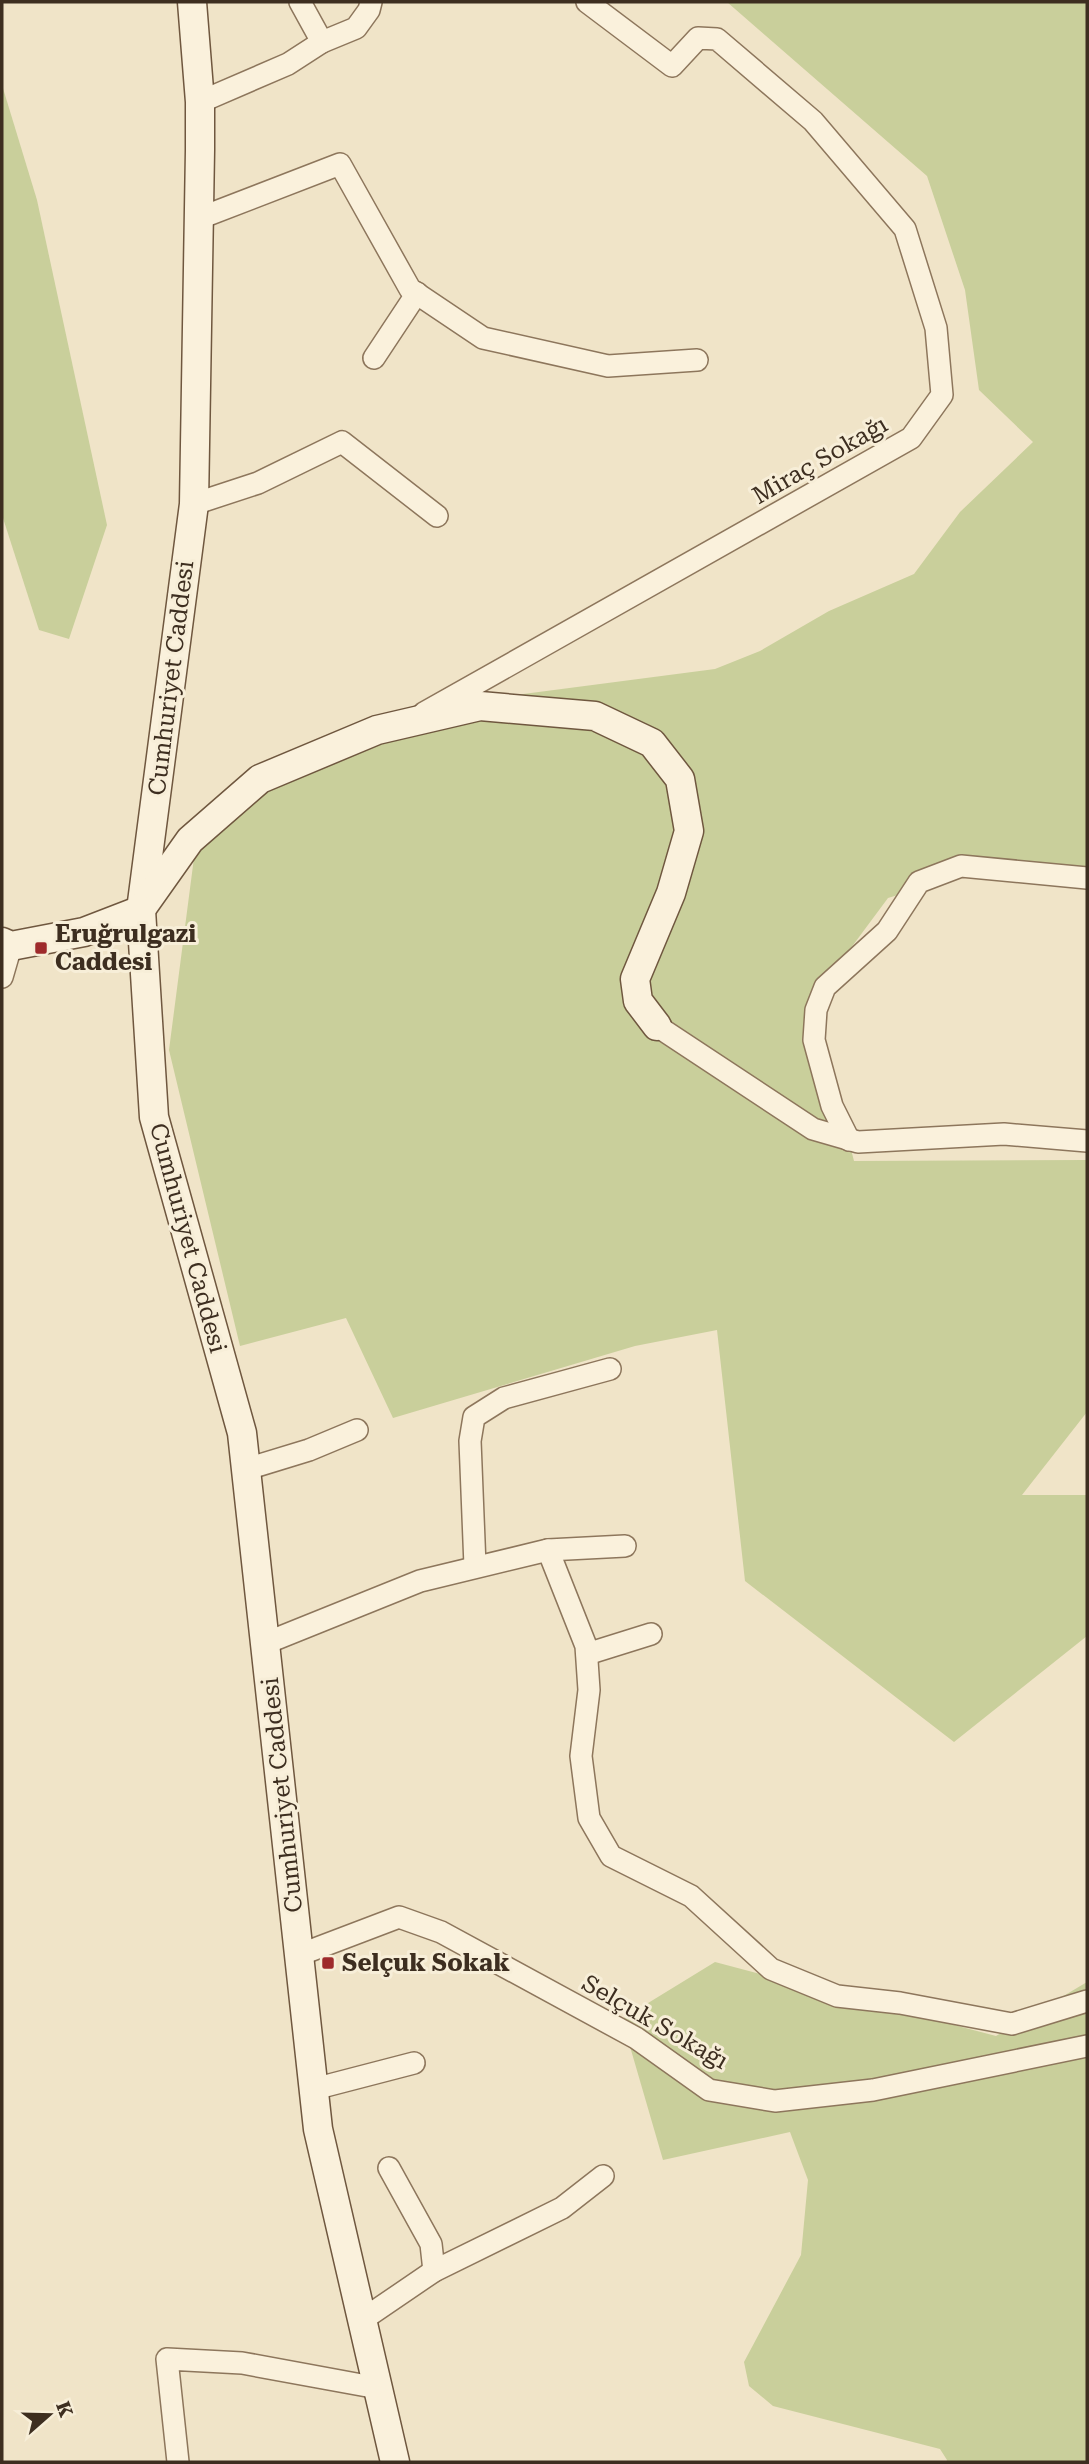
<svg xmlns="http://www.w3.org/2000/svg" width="1089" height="2464" font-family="'Roboto Serif',serif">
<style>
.green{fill:#c9cf9b}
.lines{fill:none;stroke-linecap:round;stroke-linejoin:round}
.street-casing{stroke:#8d765c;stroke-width:24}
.secondary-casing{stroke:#6f573f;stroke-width:31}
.street{stroke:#faf1dc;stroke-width:21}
.secondary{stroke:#faf1dc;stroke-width:28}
.poi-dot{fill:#9e2a2b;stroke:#f7eed8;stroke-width:2.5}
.labels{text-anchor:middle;stroke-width:6;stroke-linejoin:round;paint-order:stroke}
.street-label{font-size:24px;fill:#3d2e20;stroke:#f7eed8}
.poi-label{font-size:24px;font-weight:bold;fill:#3d2e20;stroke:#f7eed8;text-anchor:start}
</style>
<rect width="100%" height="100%" fill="#f0e4c8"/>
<g class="green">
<polygon points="727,2 1087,2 1087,872 967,874 888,898 813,999 854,1161 1087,1160 1087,1412 1022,1495 1087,1495 1087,1636 954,1742 745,1581 717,1330 635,1346 393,1418 346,1318 240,1346 169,1050 195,850 287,768 500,697 715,669 760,651 829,611 914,574 960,512 1033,442 979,390 965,290 927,176"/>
<polygon points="2,85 37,200 107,525 69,639 39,630 2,515"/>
<polygon points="715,1962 996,2036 1087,1982 1087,2462 946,2462 947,2460 940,2449 773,2406 749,2386 744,2362 801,2255 808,2180 790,2132 663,2160 622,2019"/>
</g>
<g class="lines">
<g class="street-casing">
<g id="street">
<polyline points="300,2 322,42"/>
<polyline points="200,102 288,64 322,42 356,28 369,10 371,2"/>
<polyline points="200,218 340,164 410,289 483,338 608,366 697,360"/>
<polyline points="374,358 417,293"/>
<polyline points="194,504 258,483 342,442 437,516"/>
<polyline points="424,713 911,438 942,395 936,328 905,229 813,121 717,39 698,38 672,66 587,2"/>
<polyline points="2,977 11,946"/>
<polyline points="657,1026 813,1129 858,1142 1004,1134 1087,1141"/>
<polyline points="849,1140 832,1106 814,1040 816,1010 825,987 887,931 919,882 961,866 1087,878"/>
<polyline points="247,1469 309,1450 357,1430"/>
<polyline points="548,1550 586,1646 589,1690 581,1756 589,1818 611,1856 691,1896 771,1969 837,1996 900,2003 1012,2024 1087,2001"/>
<polyline points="475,1566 470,1441 474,1417 504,1398 610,1369"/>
<polyline points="266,1643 420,1581 548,1550 625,1546"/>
<polyline points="587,1654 651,1634"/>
<polyline points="299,1955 399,1917 441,1932 636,2038 709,2090 775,2101 873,2090 1087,2046"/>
<polyline points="314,2089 414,2063"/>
<polyline points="389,2168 431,2244 434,2271"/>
<polyline points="362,2320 434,2271 562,2208 603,2176"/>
<polyline points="178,2462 167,2359 242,2363 378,2388"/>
</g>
</g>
<g class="secondary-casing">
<g id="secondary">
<polyline points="192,2 200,102 200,150 194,504 141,910 154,1117 242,1433 318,2129 395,2462"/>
<polyline points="144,905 190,840 260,779 377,730 480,706 595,716 652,743 680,779 689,831 671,893 635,979 638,1001 657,1026"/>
<polyline points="2,942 11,946 84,932 141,910"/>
</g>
</g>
<use href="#street" class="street"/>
<use href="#secondary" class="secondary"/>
</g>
<g class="poi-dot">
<rect x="34" y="941" width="14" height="14" rx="3.5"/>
<rect x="321" y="1956" width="14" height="14" rx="3.5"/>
</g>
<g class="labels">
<g class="street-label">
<text transform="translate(820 460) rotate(-30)" y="8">Miraç Sokağı</text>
<text transform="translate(171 678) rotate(-83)" y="8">Cumhuriyet Caddesi</text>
<text transform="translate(188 1238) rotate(75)" y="8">Cumhuriyet Caddesi</text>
<text transform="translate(282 1795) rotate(-96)" y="8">Cumhuriyet Caddesi</text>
<text transform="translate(655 2022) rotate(30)" y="8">Selçuk Sokağı</text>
</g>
<g class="poi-label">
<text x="55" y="942">Eruğrulgazi<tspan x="55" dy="28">Caddesi</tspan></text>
<text x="342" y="1971">Selçuk Sokak</text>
</g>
</g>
<rect width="1089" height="2464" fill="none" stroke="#3d2e20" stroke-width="7"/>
<g transform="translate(49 2415) rotate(70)" stroke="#f7eed8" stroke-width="5" paint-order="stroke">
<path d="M0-5L12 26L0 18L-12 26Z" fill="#3d2e20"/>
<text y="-10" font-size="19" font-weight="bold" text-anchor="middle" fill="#3d2e20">K</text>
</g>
</svg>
